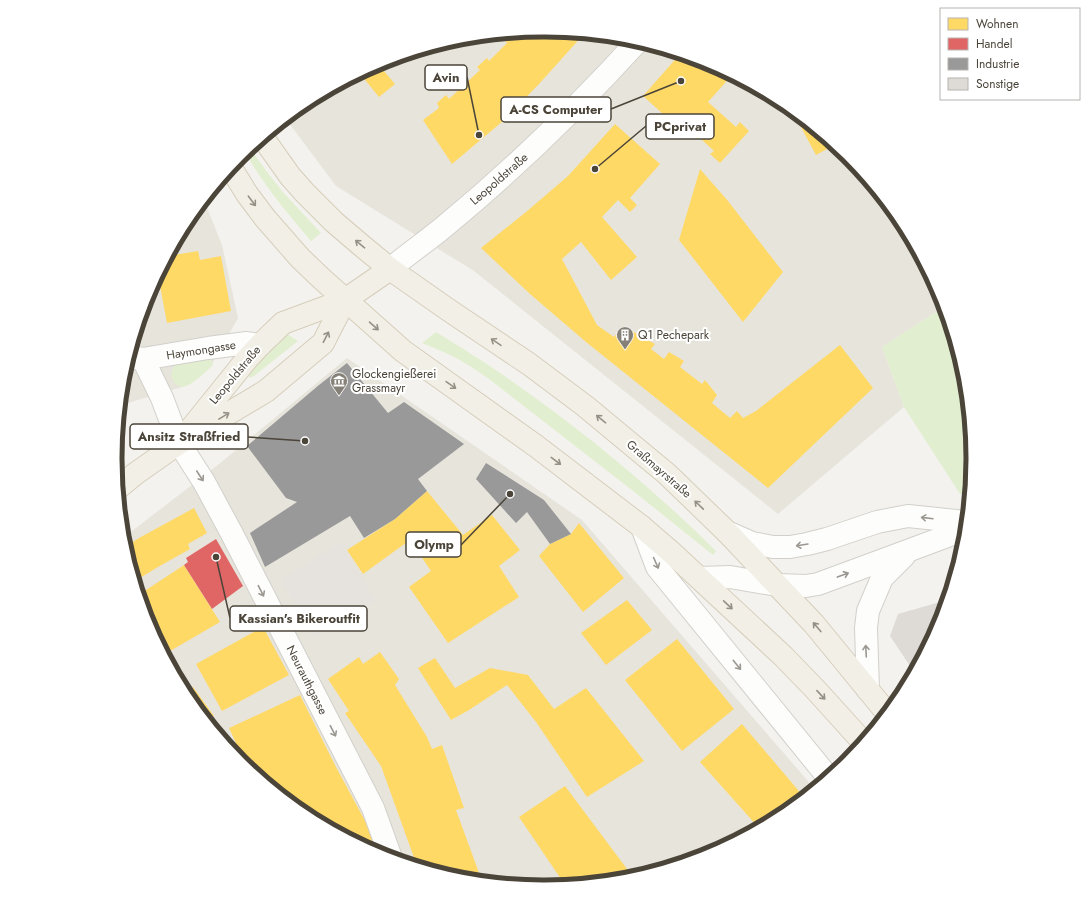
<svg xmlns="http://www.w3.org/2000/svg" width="1088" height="917" font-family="Jost,sans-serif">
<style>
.residential{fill:#e7e4dc}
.green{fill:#e1eecf}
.parking{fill:#e6e3df}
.homes{fill:#ffd966}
.shops{fill:#e06666}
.industry{fill:#999}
.building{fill:#dedbd6}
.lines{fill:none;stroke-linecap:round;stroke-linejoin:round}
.minor-casing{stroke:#d2d0cb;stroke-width:24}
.tertiary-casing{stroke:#d2d0cb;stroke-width:24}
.primary-casing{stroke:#d6cebb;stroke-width:24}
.minor{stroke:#fdfdfc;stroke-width:22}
.tertiary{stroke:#fdfdfc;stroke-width:22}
.primary{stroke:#f2efe6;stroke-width:22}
.oneway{stroke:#969187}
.oneway2{stroke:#9b9791}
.labels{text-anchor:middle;stroke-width:4;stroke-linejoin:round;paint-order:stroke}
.street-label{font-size:12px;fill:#4b4439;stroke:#fff}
.poi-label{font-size:12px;fill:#4b4439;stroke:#fff;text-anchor:start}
.rim{fill:none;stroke:#4b4439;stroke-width:5}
.leader{fill:none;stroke:#4b4439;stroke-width:1.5}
.callout-dot{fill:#4b4439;stroke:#fff;stroke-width:1.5}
.callout{fill:#fff;stroke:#4b4439;stroke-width:1.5}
.callout-label{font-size:13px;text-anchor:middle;font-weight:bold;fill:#4b4439}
</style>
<rect width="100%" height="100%" fill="#f4f2ee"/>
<g class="residential">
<polygon points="544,30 628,38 708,63 782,102 847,156 900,221 940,295 944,307 882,347 904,407 778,514 474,271 336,186 286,119 306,102 380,63 461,38"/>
<polygon points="204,200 222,245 238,318 212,364 182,387 121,405 124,375 148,294 188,220"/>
<polygon points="347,358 582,520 814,788 782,815 708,854 627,879 544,887 460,879 380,854 306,815 241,761 188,696 148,622 124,542 123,538 219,464"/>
</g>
<g class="green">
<path d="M250,148L267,172L282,191L321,233L311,241C287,213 263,184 245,152Z"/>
<polygon points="944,307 964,375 972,459 969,494 960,494 904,407 882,347"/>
<path d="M436,332C536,392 633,469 716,551L713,555L637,494L489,379C476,370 463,361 448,354C440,350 431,347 422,343Z"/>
<polygon points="287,334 298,341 254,376 250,378 248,375 250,371"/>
<path d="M210,358L213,365C206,371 195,383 186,386C173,391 165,369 179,363C186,361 202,359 210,358Z"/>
</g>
<polygon class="parking" points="340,543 375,600 315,637 280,580"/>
<g class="homes">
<polygon points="544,30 584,34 539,84 503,121 452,164 423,120 439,108 437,103 446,95 449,99 480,70 477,67 487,58 489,61 507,43 500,34"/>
<polygon points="680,54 708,63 732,75 708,102 736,127 740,122 749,131 720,163 710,154 714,151 688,127 683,132 643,96"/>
<polygon points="378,64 395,84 379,97 361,75 369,68"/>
<polygon points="797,115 834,145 816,155 795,116"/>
<polygon points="615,124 660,164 630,198 637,205 630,212 618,200 602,217 637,257 611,280 581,242 562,259 597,325 614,337 623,326 655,344 651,349 664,359 669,352 684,361 680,367 702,384 705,380 717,395 712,403 730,418 737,411 743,418 756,411 840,345 873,388 768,488 586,342 530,294 481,248 526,212 568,176"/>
<polygon points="700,169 728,201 783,272 743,322 679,240"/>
<polygon points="198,251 200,260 221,256 231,311 167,323 158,275 168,256"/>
<polygon points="427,491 463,535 492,515 520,550 499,566 519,597 448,643 409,587 431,571 410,540 363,574 347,550 395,519"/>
<polygon points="194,508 207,533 188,544 190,549 158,567 135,581 125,547 139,538"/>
<polygon points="579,523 624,578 583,612 539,556 550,544 571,534"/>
<polygon points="184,565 220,622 165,654 148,622 148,619 140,594"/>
<polygon points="627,600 652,630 606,665 581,633"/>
<polygon points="263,627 289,675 222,711 196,664"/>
<polygon points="677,639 734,709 682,751 625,680"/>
<polygon points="380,652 399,679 395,685 427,737 432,749 442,745 464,808 456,810 482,881 460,879 417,866 381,766 345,713 349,711 328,679 359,657 363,664"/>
<polygon points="435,658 455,688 490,668 528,675 554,709 586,688 644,761 587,797 536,722 507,685 469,710 451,720 418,668"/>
<polygon points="193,687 214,716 208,721 186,693"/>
<polygon points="300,695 336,767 376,841 366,847 322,823 317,814 311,818 306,815 287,799 283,792 280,794 241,761 237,756 231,745 236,743 229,728"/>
<polygon points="742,724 804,797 782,815 758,827 700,762"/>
<polygon points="565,786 633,877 627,879 565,885 519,817"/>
</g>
<polygon class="shops" points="216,539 243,586 212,609 184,565 188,562 186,558"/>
<g class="industry">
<polygon points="347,363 388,413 404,402 464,444 418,479 427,491 395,519 364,538 350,516 265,567 250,533 297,502 286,498 247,446 319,385"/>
<polygon points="486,463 544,500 571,534 550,544 527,512 516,523 476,479"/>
</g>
<polygon class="building" points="947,600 940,623 914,672 890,636 898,614"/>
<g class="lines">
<g class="minor-casing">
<g id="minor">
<polyline points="129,357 143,359 208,348 247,343 260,345"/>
<polyline points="143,359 162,398 179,443 204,482 231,532 373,808 391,858"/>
<polyline points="642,527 657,567 828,777"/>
</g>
</g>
<g class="tertiary-casing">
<g id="tertiary">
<path d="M390,269C408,254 427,241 445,226C514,169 578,107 638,41"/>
<polyline points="727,532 752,543 773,547 790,547 807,544 827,539 877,522 908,516 966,522"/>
<polyline points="700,578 730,577 777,585 806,586 818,584 910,550 966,529"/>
<polyline points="868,690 866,628 868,611 882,578 904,556"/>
</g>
</g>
<g class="primary-casing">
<g id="primary">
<polyline points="263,138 290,176 305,193 334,222 361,245 390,269 450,311 529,364 585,406 667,474 727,532 814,624 887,713"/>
<polyline points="231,168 247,194 265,218 300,258 322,279 403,351 536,446 642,527 671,552 783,656 815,689 863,742"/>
<polyline points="189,431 247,359 260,345 283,323 345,300 390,269"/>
<polyline points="118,488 135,474 179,443 266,391 323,343 345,300"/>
</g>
</g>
<use href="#minor" class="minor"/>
<use href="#tertiary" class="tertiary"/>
<use href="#primary" class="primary"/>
</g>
<defs><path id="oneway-shaft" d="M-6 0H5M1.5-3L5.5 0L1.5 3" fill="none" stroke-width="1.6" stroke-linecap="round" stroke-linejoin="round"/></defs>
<g class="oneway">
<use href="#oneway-shaft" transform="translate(252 201) rotate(53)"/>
<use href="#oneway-shaft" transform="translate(360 244) rotate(-140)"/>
<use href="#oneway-shaft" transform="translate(374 326) rotate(41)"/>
<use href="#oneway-shaft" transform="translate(326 337) rotate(-63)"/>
<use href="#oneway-shaft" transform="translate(496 342) rotate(-146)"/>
<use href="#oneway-shaft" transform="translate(451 385) rotate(35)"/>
<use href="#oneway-shaft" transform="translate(224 416) rotate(-31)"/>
<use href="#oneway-shaft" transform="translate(601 419) rotate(-141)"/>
<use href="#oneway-shaft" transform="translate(556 461) rotate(37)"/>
<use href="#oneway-shaft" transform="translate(699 505) rotate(-136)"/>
<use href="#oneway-shaft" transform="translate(728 605) rotate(43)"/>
<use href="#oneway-shaft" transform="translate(817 627) rotate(-130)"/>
<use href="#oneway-shaft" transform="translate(821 695) rotate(47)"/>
</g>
<g class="oneway2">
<use href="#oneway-shaft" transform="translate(200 476) rotate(57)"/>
<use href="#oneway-shaft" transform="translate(927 518) rotate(-173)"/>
<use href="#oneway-shaft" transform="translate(802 545) rotate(171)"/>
<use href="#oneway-shaft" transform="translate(656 563) rotate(66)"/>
<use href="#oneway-shaft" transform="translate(843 575) rotate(-20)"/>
<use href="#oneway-shaft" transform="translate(261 591) rotate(63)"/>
<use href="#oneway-shaft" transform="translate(866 651) rotate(-93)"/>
<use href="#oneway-shaft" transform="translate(737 665) rotate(51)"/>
<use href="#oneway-shaft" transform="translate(333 731) rotate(63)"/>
</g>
<defs>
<g id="building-pin" transform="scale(0.9)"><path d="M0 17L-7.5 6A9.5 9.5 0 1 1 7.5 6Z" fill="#868178" stroke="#fff"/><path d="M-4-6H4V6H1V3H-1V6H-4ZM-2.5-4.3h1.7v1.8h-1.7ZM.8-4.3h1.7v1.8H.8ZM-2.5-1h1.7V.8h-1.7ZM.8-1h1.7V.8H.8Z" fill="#fff"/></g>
<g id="museum-pin" transform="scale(0.9)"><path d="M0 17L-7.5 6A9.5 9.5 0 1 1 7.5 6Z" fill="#868178" stroke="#fff"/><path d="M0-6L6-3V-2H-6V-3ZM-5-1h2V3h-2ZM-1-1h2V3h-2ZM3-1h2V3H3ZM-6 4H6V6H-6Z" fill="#fff"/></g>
</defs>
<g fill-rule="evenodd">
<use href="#building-pin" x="625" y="335"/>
<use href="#museum-pin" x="339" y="381"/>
</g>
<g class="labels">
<g class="street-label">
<text transform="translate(499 179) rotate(-41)" y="4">Leopoldstraße</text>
<text transform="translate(201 350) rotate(-9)" y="4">Haymongasse</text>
<text transform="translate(235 375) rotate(-50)" y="4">Leopoldstraße</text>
<text transform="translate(659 469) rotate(41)" y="4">Graßmayrstraße</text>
<text transform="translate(307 680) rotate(63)" y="4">Neurauthgasse</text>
</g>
<g class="poi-label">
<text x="638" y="339">Q1 Pechepark</text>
<text x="352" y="378">Glockengießerei<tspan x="352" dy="14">Grassmayr</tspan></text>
</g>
</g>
<path d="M0 0H1088V917H0ZM543 37H545A421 421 0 0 1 966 458V459A421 421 0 0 1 545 880H543A421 421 0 0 1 122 459V458A421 421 0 0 1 543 37Z" fill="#fff" fill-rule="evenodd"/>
<path class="rim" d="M543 37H545A421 421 0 0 1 966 458V459A421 421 0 0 1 545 880H543A421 421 0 0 1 122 459V458A421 421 0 0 1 543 37Z"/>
<path class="leader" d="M479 135L467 77M681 81L611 109M595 169L646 126M305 441L248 437M510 494L461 545M216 557L230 618"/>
<g class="callout-dot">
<circle cx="479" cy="135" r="4"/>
<circle cx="681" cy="81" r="4"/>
<circle cx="595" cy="169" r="4"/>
<circle cx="305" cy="441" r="4"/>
<circle cx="510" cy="494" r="4"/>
<circle cx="216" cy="557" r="4"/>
</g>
<g class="callout">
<rect x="425" y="65" width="42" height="25" rx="4"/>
<rect x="501" y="97" width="110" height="25" rx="4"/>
<rect x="646" y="114" width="68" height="25" rx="4"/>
<rect x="130" y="424" width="118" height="25" rx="4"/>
<rect x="406" y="532" width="55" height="25" rx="4"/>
<rect x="230" y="606" width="137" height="25" rx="4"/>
</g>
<g class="callout-label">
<text x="446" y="82">Avin</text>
<text x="556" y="114">A-CS Computer</text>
<text x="680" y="131">PCprivat</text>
<text x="189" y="441">Ansitz Straßfried</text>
<text x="434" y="549">Olymp</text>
<text x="299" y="623">Kassian's Bikeroutfit</text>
</g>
<rect x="940" y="8" width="140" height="92" fill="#ffffff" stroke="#b7b4b0"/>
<rect x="948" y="18" width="20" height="12" fill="#ffd966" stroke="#b7b4b0"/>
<text x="976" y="28" font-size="12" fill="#4b4439">Wohnen</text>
<rect x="948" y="38" width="20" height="12" fill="#e06666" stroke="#b7b4b0"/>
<text x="976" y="48" font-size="12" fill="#4b4439">Handel</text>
<rect x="948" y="58" width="20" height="12" fill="#999999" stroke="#b7b4b0"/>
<text x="976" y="68" font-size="12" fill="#4b4439">Industrie</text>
<rect x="948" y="78" width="20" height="12" fill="#dedbd6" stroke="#b7b4b0"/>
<text x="976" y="88" font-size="12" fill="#4b4439">Sonstige</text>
</svg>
